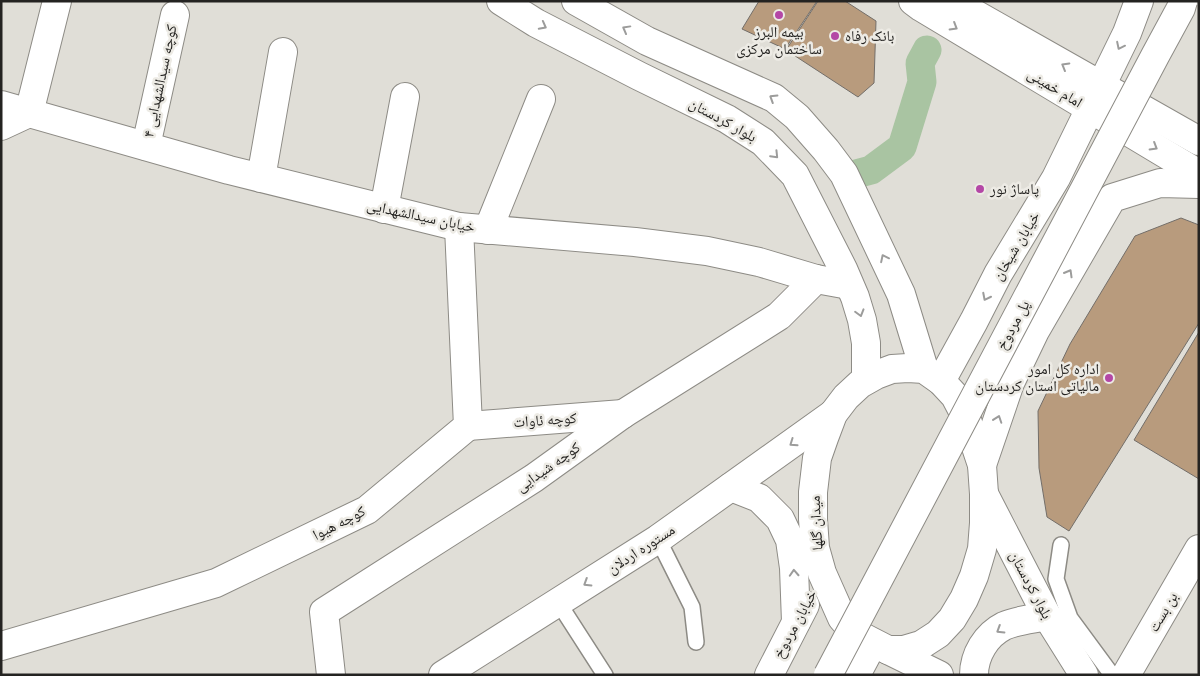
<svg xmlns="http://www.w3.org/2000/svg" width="1200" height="676" font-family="'Golos Text','Noto Naskh Arabic',sans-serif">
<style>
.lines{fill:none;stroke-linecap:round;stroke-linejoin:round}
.canal{stroke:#a9c4a2;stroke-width:29}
.building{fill:#b89b7d;stroke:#736e69}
.lane-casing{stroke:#8d8b85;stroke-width:18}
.street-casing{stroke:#8d8b85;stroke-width:30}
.secondary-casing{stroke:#8d8b85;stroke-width:30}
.primary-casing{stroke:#8d8b85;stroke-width:30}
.lane{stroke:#fff;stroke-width:15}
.street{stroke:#fff;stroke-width:28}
.secondary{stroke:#fff;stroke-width:28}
.primary{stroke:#fff;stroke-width:28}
.secondary-bridge-casing{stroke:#8d8b85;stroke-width:30;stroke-linecap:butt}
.secondary-bridge{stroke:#fff;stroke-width:28}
.oneway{stroke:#9c9c9b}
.poi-dot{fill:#b447a6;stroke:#edebe5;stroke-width:2}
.labels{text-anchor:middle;stroke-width:5;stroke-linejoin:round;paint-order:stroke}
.poi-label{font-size:15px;fill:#242321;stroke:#edebe5;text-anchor:start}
.street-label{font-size:15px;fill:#242321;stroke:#edebe5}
</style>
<rect width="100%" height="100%" fill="#e0ded7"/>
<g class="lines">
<polyline class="canal" points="856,174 871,170 902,147 922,82 920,63 927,50"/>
</g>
<g class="building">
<polygon points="759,1 817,1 785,49 742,29"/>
<polygon points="818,1 845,1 876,21 874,83 858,97 786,50"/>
<polygon points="1181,218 1199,225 1199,323 1069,531 1047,517 1039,468 1038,411 1070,344 1135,236"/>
<polygon points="1199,332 1199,479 1134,440"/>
</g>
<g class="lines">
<g class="lane-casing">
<g id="lane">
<polyline points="658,539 692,607 696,642"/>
<polyline points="1061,545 1056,579 1070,618 1112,675"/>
<polyline points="558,602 605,675"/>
</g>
</g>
<g class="street-casing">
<g id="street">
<polyline points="1,105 229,170 459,227 635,242 707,251 759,262 816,279 849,285"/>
<polyline points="1,126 29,113 57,1"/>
<polyline points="146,146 175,15"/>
<polyline points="261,178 283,52"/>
<polyline points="384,209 405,97"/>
<polyline points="488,230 541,99"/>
<polyline points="468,426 623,414"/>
<polyline points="1,646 216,583 367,510 468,426 459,227"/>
<polyline points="331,675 324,612 534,478 623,414 779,316 816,279"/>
<polyline points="1126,675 1199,549"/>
</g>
</g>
<g class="secondary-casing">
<g id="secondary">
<polyline points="501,1 536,23 639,76 727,119 763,142 795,175 843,269 855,297 862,320 866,343 866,380"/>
<polyline points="576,1 647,41 774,98 797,117 826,150 844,174 901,294 924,369"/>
<polyline points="913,1 921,7 1199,174"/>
<polyline points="952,1 1199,141"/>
<polygon points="908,368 924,369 941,381 955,396 966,417 982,465 984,494 984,523 982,549 974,576 964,599 952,619 938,634 921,645 904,650 888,650 855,633 842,618 822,573 815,548 813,519 813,492 817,458 824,438 833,414 846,397 860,384 876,375 892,369"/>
<polyline points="941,381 974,321 998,274 1056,178 1127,33 1139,1"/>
<polyline points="982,465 1010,383 1035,331 1112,198 1160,183 1199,184"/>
<polyline points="731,487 759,498 780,519 790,540 794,568 796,622"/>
<polyline points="443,675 658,539 833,414"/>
<polyline points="769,675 805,605"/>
<polyline points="856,675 873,643"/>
</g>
</g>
<g class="primary-casing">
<g id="primary">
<polyline points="984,494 1047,616 1084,675"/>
<polyline points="888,650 939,675"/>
<path d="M974,675C974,655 986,635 1004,626C1017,620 1033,619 1047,616"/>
</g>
</g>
<use href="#lane" class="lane"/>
<use href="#street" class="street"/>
<use href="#secondary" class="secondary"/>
<use href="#primary" class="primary"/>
<g class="secondary-bridge-casing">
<polyline id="secondary-bridge" points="828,675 1155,56 1181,8 1183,1"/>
</g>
<use href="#secondary-bridge" class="secondary-bridge"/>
</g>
<defs><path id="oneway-chevron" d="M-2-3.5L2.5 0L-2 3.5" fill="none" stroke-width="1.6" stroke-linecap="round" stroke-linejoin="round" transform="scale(1.25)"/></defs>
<g class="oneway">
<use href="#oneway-chevron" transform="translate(543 26) rotate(28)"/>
<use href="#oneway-chevron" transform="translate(954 27) rotate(31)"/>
<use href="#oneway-chevron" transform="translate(626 29) rotate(-151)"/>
<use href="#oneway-chevron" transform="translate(1120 46) rotate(116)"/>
<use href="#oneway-chevron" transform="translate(1065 66) rotate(-150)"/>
<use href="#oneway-chevron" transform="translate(773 98) rotate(-148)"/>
<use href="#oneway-chevron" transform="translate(1154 147) rotate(31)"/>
<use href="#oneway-chevron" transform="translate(775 155) rotate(46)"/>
<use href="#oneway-chevron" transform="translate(884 258) rotate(-116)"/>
<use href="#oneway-chevron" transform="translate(1069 273) rotate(-60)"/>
<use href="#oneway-chevron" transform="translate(986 297) rotate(117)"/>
<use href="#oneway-chevron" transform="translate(860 313) rotate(74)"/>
<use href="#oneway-chevron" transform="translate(998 419) rotate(-71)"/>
<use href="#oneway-chevron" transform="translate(793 443) rotate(145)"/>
<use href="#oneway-chevron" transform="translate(794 573) rotate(-93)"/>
<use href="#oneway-chevron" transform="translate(587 583) rotate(148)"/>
<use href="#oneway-chevron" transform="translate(1000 630) rotate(148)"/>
</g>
<g class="poi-dot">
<circle cx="779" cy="15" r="5"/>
<circle cx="835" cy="36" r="5"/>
<circle cx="980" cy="189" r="5"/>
<circle cx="1109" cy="378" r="5"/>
</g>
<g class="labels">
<g class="poi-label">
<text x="779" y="37" text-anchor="middle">بیمه البرز<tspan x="779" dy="17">ساختمان مرکزی</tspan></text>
<text x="845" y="41">بانک رفاه</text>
<text x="990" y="194">پاساژ نور</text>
<text x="1099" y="374" text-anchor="end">اداره کل امور<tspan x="1099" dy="17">مالیاتی استان کردستان</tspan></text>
</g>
<g class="street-label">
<text transform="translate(160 81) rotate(-78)" y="5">کوچه سیدالشهدایی ۴</text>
<text transform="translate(1055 88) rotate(31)" y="5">امام خمینی</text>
<text transform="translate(723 120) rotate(29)" y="5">بلوار کردستان</text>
<text transform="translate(421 216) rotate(12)" y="5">خیابان سیدالشهدایی</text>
<text transform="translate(1016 246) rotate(-59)" y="5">خیابان شیخان</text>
<text transform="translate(1013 325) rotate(-62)" y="5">پل مردوخ</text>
<text transform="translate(545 420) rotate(-4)" y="5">کوچه ئاوات</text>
<text transform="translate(548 467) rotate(-35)" y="5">کوچه شیدایی</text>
<text transform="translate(339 523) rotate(-27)" y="5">کوچه هیوا</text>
<text transform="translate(816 523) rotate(-93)" y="5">میدان گلها</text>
<text transform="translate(641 549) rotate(-33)" y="5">مستوره اردلان</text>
<text transform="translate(1031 585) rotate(62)" y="5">بلوار کردستان</text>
<text transform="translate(1163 612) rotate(-60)" y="5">بن بست</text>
<text transform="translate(795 624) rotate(-62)" y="5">خیابان مردوخ</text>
</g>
</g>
<rect width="1200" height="676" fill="none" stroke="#242321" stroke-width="5"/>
</svg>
